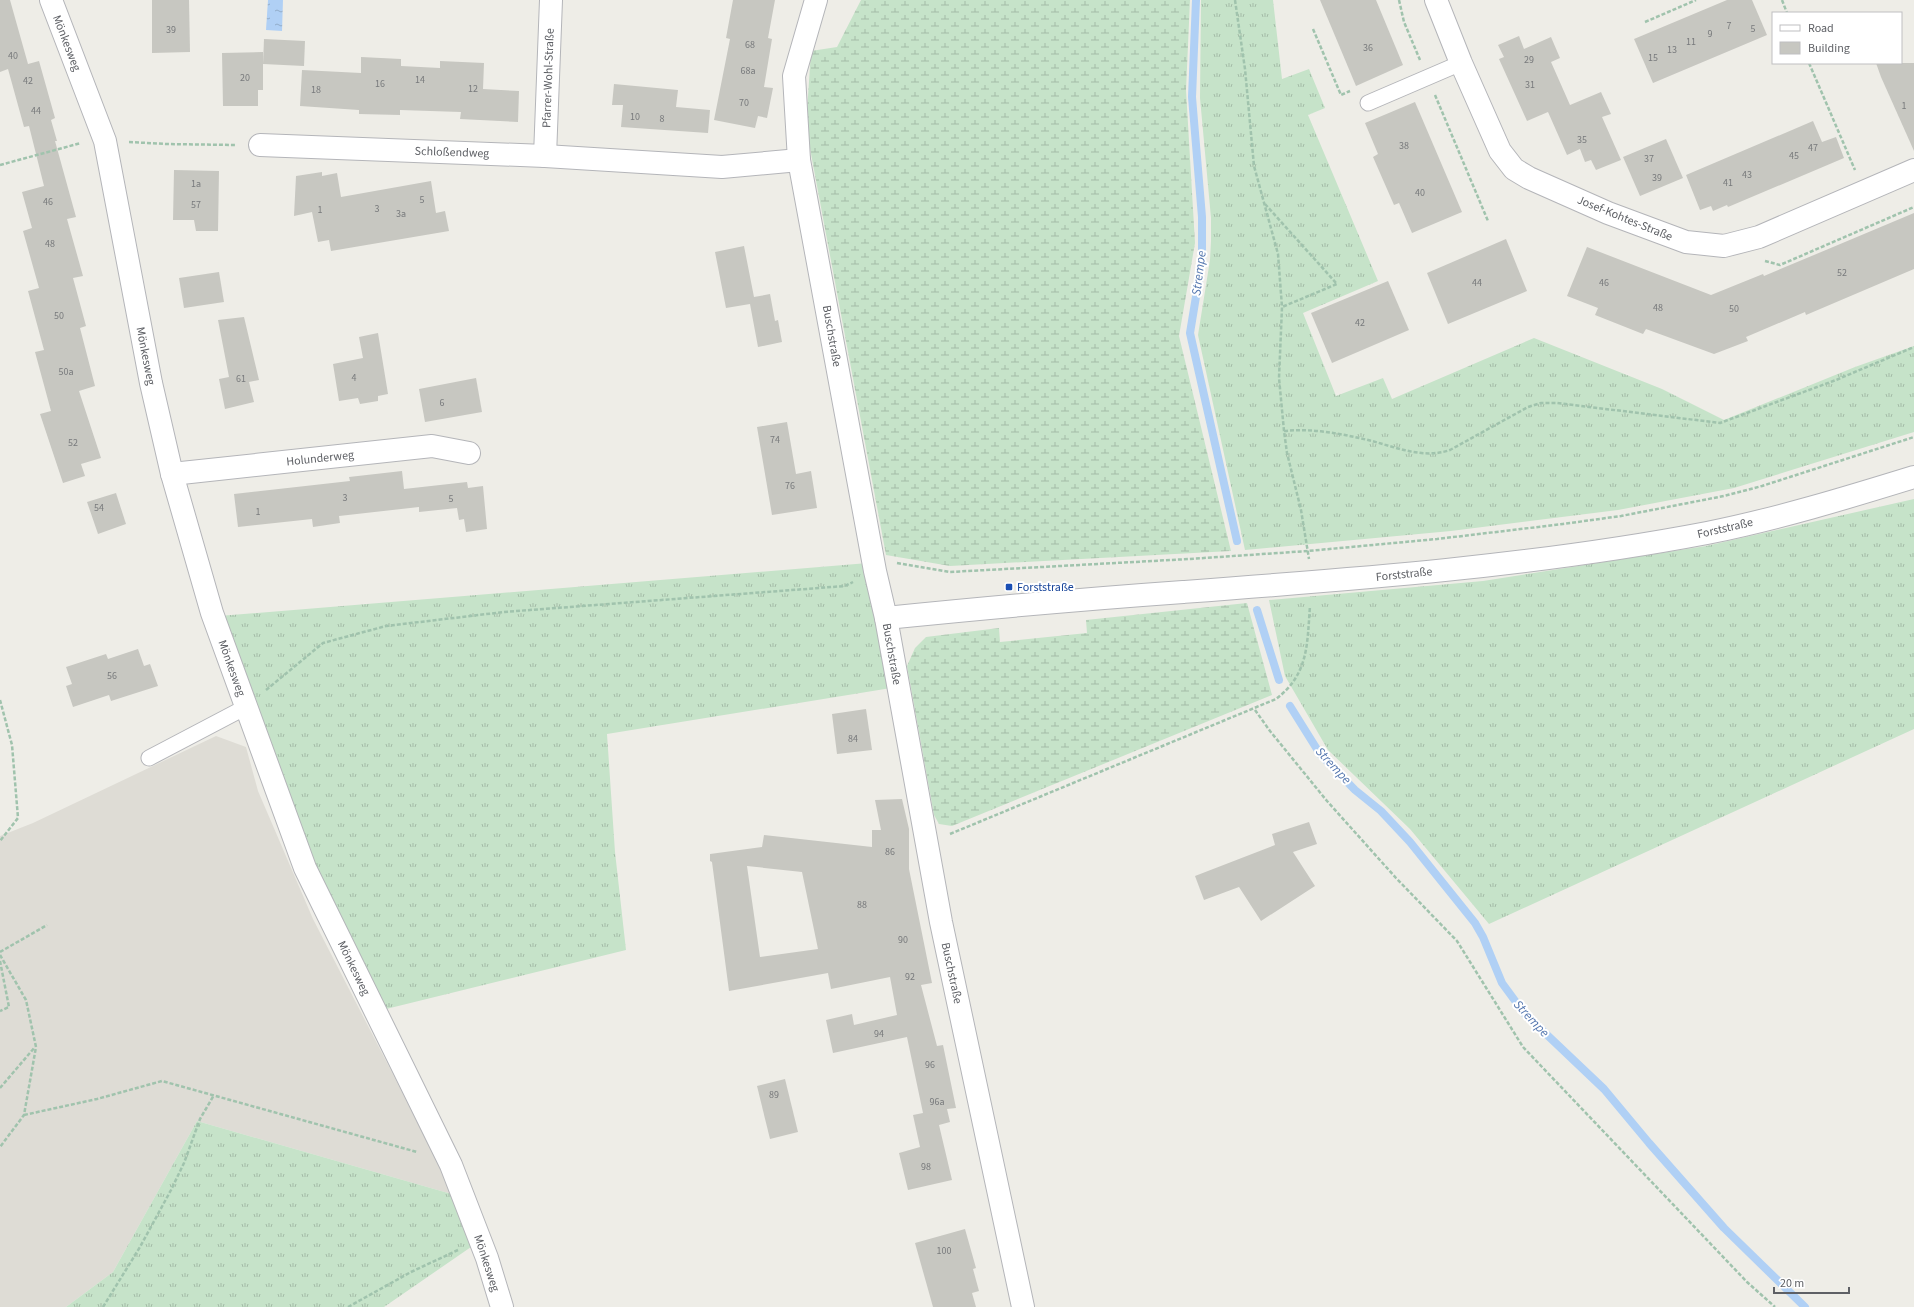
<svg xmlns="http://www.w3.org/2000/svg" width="1914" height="1307" font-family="'Source Sans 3',sans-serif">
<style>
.education{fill:#dedcd5}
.grass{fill:url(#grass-tufts)}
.wetland{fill:url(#wetland-marsh)}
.water{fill:url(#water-ripples)}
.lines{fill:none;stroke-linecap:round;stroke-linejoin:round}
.stream{stroke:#b0d0f5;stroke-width:8}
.building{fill:#c7c7c1;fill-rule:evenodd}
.service-casing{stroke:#b4b5b9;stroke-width:17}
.minor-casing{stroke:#b4b5b9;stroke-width:24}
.path{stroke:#a0c3ad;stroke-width:2.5;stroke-dasharray:4 2;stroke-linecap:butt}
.service{stroke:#fff;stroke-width:15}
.minor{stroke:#fff;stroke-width:22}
.transit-dot{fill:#1a4fb4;stroke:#fff;stroke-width:1.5}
.labels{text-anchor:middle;stroke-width:4;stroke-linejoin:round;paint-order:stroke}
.number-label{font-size:10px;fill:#787a7c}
.street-label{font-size:12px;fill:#5e6065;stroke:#fff}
.transit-label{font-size:12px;fill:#164399;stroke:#fff;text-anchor:start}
.water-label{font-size:13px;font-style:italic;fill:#5275ae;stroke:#fff}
</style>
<defs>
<pattern id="grass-tufts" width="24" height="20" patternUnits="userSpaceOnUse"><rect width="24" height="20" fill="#c6e3c9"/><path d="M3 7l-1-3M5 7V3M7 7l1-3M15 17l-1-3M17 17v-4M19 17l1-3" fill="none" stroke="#a4bba7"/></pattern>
<pattern id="wetland-marsh" width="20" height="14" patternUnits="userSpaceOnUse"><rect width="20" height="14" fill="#c6e3c9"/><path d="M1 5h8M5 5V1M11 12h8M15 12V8" fill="none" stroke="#a4bba7"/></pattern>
<pattern id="water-ripples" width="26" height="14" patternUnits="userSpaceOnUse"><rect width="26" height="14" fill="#b0d0f5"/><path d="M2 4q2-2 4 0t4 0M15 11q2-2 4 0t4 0" fill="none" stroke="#92acca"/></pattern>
</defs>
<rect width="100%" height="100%" fill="#eeede7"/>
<polygon class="education" points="216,736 246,747 258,791 313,919 455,1195 197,1121 113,1272 66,1307 0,1307 0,836 33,823"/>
<g class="grass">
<polygon points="1201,0 1273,0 1282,79 1309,69 1325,108 1308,115 1378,281 1303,313 1336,396 1383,378 1392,399 1534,338 1662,389 1724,420 1855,367 1914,346 1914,432 1734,488 1618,510 1451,531 1245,550 1198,335 1210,260 1211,241 1211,218 1200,98"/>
<polygon points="1914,499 1914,729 1489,924 1410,829 1328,750 1285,676 1269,600 1483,581 1706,546"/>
<polygon points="868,563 891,688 607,734 615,852 626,950 382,1010 300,855 219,616"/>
<polygon points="197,1121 455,1195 471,1247 384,1307 66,1307 113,1272"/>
</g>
<g class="wetland">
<polygon points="861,0 1190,0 1186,90 1195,243 1179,336 1231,551 950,566 886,555 806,127 811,51 837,47"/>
<polygon points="1247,603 1272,695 952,826 939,824 934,815 907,666 915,648 926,637 999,628 1000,642 1087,633 1086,620"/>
</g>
<polygon class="water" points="268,0 283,0 282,31 266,30"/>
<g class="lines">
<g class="stream">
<polyline points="1196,0 1192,97 1202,217 1202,260 1190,333 1237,541"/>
<polyline points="1257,610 1279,680"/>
<polyline points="1290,706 1320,754 1355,790 1381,811 1410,842 1475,923 1483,937 1502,983 1524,1013 1604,1089 1649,1143 1724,1228 1805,1307"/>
</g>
</g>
<g class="building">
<polygon points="0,0 10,0 28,64 39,61 55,118 51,120 57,141 55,141 76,217 67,219 83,276 73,278 86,326 80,328 95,386 79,391 101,458 81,464 85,476 63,483 40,414 51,411 35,352 44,350 28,291 39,288 23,231 32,228 22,192 44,186 29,126 24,127 8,69 0,72"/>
<polygon points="152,0 189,0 190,52 152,53"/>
<polygon points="733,0 775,0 768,38 772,39 764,87 773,88 767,118 758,116 755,128 714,120 730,39 726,38"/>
<polygon points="1320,0 1376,0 1403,65 1356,86"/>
<polygon points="1727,0 1752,0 1767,35 1653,83 1634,39"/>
<polygon points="1519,36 1524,49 1551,37 1560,58 1551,62 1570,105 1601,92 1611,114 1602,117 1621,160 1596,170 1591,160 1585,162 1580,149 1567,155 1548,112 1527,121 1499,59 1504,57 1498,45"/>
<polygon points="264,39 305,41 304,66 263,64"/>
<polygon points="263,52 263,90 258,90 258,106 223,106 222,53"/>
<polygon points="361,57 401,59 401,66 440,68 440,61 484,63 483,89 519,91 518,122 460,119 461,112 400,110 400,115 359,114 359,110 300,106 302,70 361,73"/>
<polygon points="1876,63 1914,63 1914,151 1881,77"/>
<polygon points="614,84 678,90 676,107 710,110 708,133 621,127 623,105 612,105"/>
<polygon points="1415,102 1462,212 1412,233 1399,203 1394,205 1373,157 1378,154 1365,123"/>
<polygon points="1813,121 1822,142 1836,137 1844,158 1728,207 1727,205 1713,211 1711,206 1700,210 1686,175"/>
<polygon points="1666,139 1683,178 1640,196 1623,157"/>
<polygon points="174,170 219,171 218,231 196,231 194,220 173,220"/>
<polygon points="322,172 322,176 337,173 341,197 431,181 436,213 445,211 449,231 331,251 329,240 318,242 312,212 294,216 296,176"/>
<polygon points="1914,213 1914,269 1806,315 1805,312 1746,337 1748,341 1714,354 1646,329 1643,334 1595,315 1598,308 1567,296 1587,247 1711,295 1763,274 1764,276"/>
<polygon points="1506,239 1527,291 1448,324 1427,273"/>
<polygon points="744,246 754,297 770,294 775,321 778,320 782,342 758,347 750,304 726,308 715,252"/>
<polygon points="219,272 224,302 184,308 179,278"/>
<polygon points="1388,281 1409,330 1332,363 1311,313"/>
<polygon points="244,317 259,380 249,382 254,402 225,409 219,379 229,377 218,320"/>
<polygon points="378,333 388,394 378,396 378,401 360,404 358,398 339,401 333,364 363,358 359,337"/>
<polygon points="476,378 482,412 425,422 419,389"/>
<polygon points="787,422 796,474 811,471 817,508 772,515 757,427"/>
<polygon points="402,471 404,489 467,482 468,488 483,486 487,529 466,532 464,519 459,520 457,508 419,512 419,507 339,516 340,523 313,527 312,519 238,527 234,494 350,481 349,477"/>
<polygon points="116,493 126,524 98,534 87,502"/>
<polygon points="138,649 144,666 150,664 158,686 111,701 109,695 73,707 66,686 72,684 66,667 106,654 108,659"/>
<polygon points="866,709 872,750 837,754 832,714"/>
<path d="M902,799L909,829V869L932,983L921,985L937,1046L943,1045L956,1108L947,1109L950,1122L939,1125L952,1180L908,1190L899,1153L920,1147L913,1115L923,1113L907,1037L833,1053L826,1020L852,1014L854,1025L897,1015L890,977L831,989L828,973L729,991L712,862L710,861V854L762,847L764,835L872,847V830H881L875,800ZM747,866L802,872L818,949L760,957Z"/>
<polygon points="1309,822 1317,844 1293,852 1315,886 1261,921 1239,887 1204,900 1195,876 1275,845 1272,834"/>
<polygon points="785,1079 798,1132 770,1139 757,1086"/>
<polygon points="965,1229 976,1268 973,1269 979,1291 972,1293 976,1307 933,1307 915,1243"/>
</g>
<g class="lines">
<g class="service-casing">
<g id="service">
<polyline points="1368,103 1461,63"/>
<polyline points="149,758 246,707"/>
</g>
</g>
<g class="minor-casing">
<g id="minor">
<polyline points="51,0 105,141 151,383 172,474 212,613 305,868 451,1165 487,1258 502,1307"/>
<polyline points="816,0 794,76 799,160 875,571 886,618 941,922 1023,1307"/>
<polyline points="1436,0 1461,63 1500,151 1514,169 1529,178 1608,213 1686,242 1724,246 1759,237 1914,170"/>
<polyline points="260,145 545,156 722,167 799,160"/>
<polyline points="545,156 551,0"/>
<polyline points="172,474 432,446 469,453"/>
<path d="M886,618C985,608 1084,599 1183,592C1358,579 1534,566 1707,533C1777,519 1846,498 1914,477"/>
</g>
</g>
<g class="path">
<polyline points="1235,0 1245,69 1254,166 1278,254 1282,307 1279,378 1284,431 1287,453 1301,510 1309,559"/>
<polyline points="1399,0 1404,22 1420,60"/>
<polyline points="1782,0 1787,13"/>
<polyline points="1645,22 1696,0"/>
<polyline points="1313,29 1341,95 1350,91"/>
<polyline points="1809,63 1855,170"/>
<polyline points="1435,95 1488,221"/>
<polyline points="129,142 166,144 236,145"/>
<polyline points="0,165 81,143"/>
<polyline points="1265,204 1337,284 1282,307"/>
<polyline points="1765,261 1780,265 1914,207"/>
<path d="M1284,431C1314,428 1343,434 1372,441C1398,448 1424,459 1450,450L1528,407L1541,403H1557L1720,423L1836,380L1914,347"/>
<polyline points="897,563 950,572 1189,559 1308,551 1437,539 1563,524 1621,516 1724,496 1762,486 1914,437"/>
<polyline points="266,690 323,643 386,626 504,612 845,586 853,582"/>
<polyline points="0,700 12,745 18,818 0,841"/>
<polyline points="1255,710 1270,731 1327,801 1396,878 1457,941 1523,1047 1747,1282 1775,1307"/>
<path d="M950,834L1276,699C1309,674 1307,644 1310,606"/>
<polyline points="0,952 47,925"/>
<polyline points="0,955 26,1000 36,1047 24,1115 0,1147"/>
<polyline points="0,961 9,1007 0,1011"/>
<polyline points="0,1088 35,1047"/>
<polyline points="24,1115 97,1099 162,1081 417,1152"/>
<polyline points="103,1307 140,1247 171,1190 184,1163 200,1119 214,1095"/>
<polyline points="348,1307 411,1272 458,1250"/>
</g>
<use href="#service" class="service"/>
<use href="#minor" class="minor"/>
</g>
<rect class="transit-dot" x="1005" y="583" width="8" height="8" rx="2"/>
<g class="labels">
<g class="number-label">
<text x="1729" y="29">7</text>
<text x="1753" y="32">5</text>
<text x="171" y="33">39</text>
<text x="1710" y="37">9</text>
<text x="1691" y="45">11</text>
<text x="750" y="48">68</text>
<text x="1368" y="51">36</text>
<text x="1672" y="53">13</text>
<text x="13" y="59">40</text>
<text x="1653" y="61">15</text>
<text x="1529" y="63">29</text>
<text x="748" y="74">68a</text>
<text x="245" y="81">20</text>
<text x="420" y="83">14</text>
<text x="28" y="84">42</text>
<text x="380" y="87">16</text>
<text x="1530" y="88">31</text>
<text x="473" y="92">12</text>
<text x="316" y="93">18</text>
<text x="744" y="106">70</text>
<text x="1904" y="109">1</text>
<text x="36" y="114">44</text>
<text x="635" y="120">10</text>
<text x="662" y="122">8</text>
<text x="1582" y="143">35</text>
<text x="1404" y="149">38</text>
<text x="1813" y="151">47</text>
<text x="1794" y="159">45</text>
<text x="1649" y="162">37</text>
<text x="1747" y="178">43</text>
<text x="1657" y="181">39</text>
<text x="1728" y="186">41</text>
<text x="196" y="187">1a</text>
<text x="1420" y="196">40</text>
<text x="422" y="203">5</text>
<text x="48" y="205">46</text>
<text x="196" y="208">57</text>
<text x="377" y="212">3</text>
<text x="320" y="213">1</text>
<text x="401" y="217">3a</text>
<text x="50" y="247">48</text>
<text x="1842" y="276">52</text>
<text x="1477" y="286">44</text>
<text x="1604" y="286">46</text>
<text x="1658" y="311">48</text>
<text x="1734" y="312">50</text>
<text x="59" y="319">50</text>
<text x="1360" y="326">42</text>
<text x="66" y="375">50a</text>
<text x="354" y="381">4</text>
<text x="241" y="382">61</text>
<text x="442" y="406">6</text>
<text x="775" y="443">74</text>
<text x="73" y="446">52</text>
<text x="790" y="489">76</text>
<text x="345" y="501">3</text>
<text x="451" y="502">5</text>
<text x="99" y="511">54</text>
<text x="258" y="515">1</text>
<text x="112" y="679">56</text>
<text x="853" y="742">84</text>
<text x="890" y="855">86</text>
<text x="862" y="908">88</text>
<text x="903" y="943">90</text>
<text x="910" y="980">92</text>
<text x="879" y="1037">94</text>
<text x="930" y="1068">96</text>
<text x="774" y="1098">89</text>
<text x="937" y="1105">96a</text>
<text x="926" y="1170">98</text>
<text x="944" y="1254">100</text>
</g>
<g class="street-label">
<text transform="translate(67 43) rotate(69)" y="4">Mönkesweg</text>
<text transform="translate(548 78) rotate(-88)" y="4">Pfarrer-Wohl-Straße</text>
<text transform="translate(452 152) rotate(2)" y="4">Schloßendweg</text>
<text transform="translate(1625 218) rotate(22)" y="4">Josef-Kohtes-Straße</text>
<text transform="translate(832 336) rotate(80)" y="4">Buschstraße</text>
<text transform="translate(146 356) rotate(79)" y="4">Mönkesweg</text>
<text transform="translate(320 458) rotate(-6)" y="4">Holunderweg</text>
<text transform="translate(1725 528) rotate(-13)" y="4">Forststraße</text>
<text transform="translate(1404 574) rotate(-6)" y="4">Forststraße</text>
<text transform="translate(892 654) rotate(80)" y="4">Buschstraße</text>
<text transform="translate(232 668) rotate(70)" y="4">Mönkesweg</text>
<text transform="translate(354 968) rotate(64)" y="4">Mönkesweg</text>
<text transform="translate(952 973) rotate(78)" y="4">Buschstraße</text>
<text transform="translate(487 1263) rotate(72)" y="4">Mönkesweg</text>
</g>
<g class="transit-label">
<text x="1017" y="591">Forststraße</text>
</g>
<g class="water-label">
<text transform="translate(1198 273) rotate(-83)" y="5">Strempe</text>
<text transform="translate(1334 765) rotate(47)" y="5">Strempe</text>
<text transform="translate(1532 1018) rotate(47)" y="5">Strempe</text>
</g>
</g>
<rect x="1772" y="12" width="130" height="52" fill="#ffffff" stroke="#bfbfc1"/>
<rect x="1780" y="25" width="20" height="6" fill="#ffffff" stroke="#bfbfc1"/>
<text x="1808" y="32" font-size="12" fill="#5e6065">Road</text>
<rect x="1780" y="42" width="20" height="12" fill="#c7c7c1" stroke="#bfbfc1"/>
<text x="1808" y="52" font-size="12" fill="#5e6065">Building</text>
<path d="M1774 1287v6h75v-6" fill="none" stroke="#5e6065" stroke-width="2"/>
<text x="1780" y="1287" font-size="12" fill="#5e6065" stroke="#ffffff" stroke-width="3" paint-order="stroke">20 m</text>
</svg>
